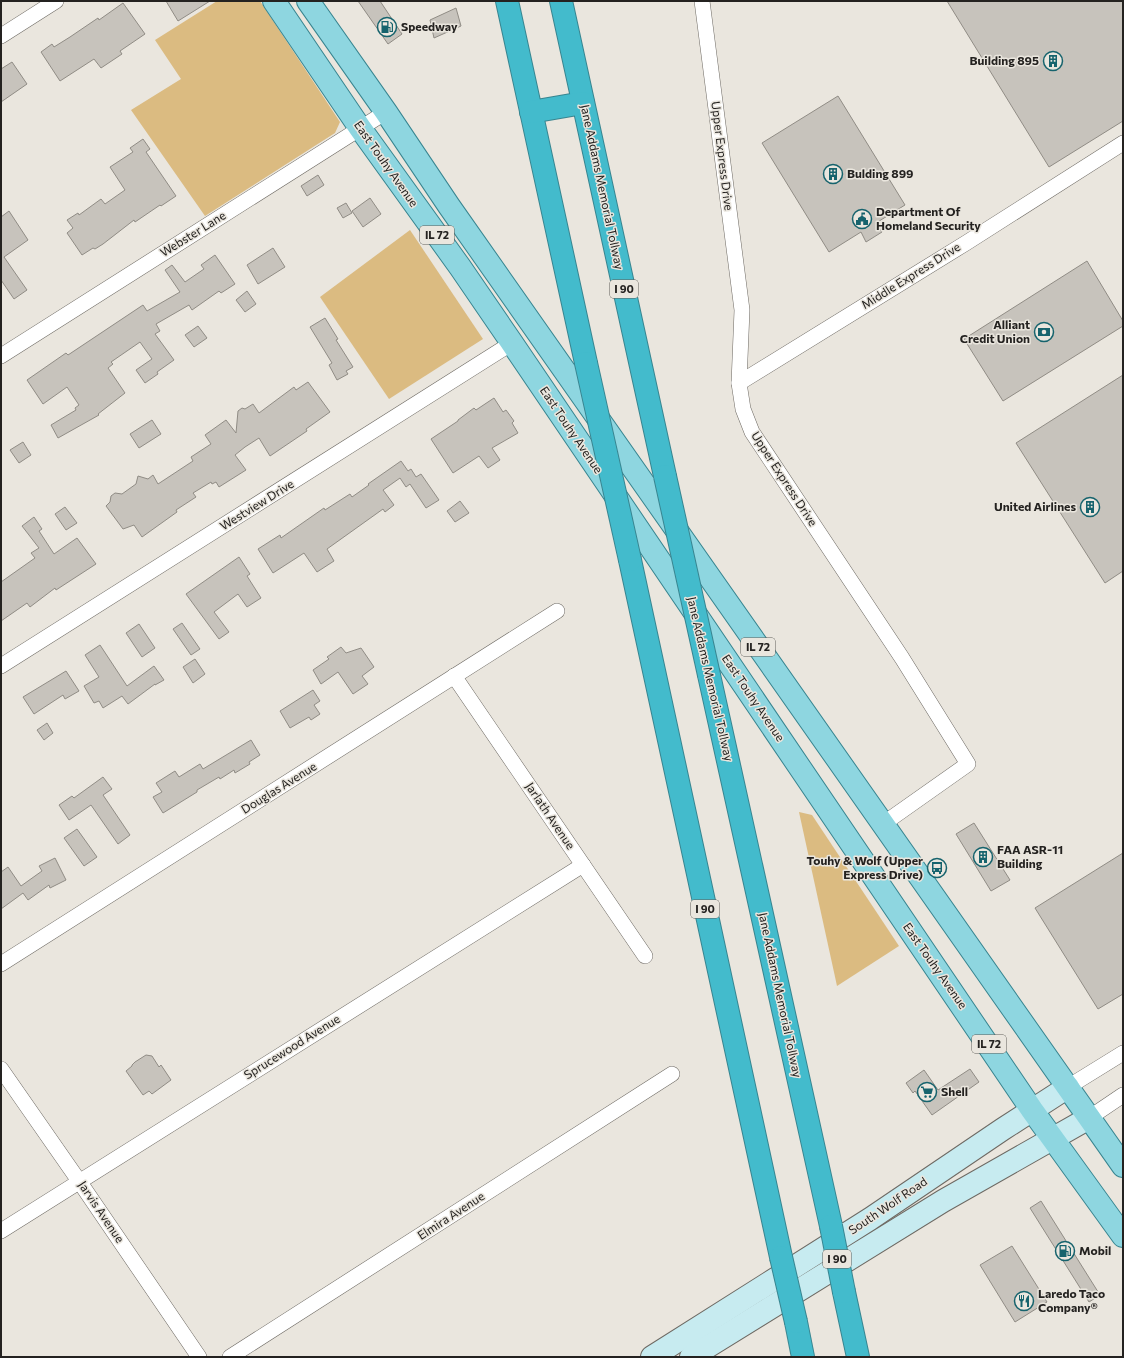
<svg xmlns="http://www.w3.org/2000/svg" width="1124" height="1358" font-family="Commissioner,sans-serif">
<style>
.green{fill:#dbbb81}
.building{fill:#c7c3bc;stroke:#908c85}
.lines{fill:none;stroke-linecap:round;stroke-linejoin:round}
.minor-casing{stroke:#6d6963;stroke-width:16}
.secondary-casing{stroke:#6d6963;stroke-width:24}
.primary-casing{stroke:#388590;stroke-width:24}
.motorway-casing{stroke:#388590;stroke-width:24}
.minor{stroke:#fff;stroke-width:15}
.secondary{stroke:#c7ebf0;stroke-width:22}
.primary{stroke:#8ed6e0;stroke-width:22}
.motorway{stroke:#43bbcc;stroke-width:22}
.motorway-bridge-casing{stroke:#388590;stroke-width:24;stroke-linecap:butt}
.motorway-bridge{stroke:#43bbcc;stroke-width:22}
.labels{text-anchor:middle;stroke-width:3;stroke-linejoin:round;paint-order:stroke}
.shield{fill:#eae6de;stroke:#5f5d59;stroke-width:1}
.shield-label{font-size:11px;font-weight:bold;fill:#242220}
.poi-label{font-size:12px;font-weight:bold;fill:#242220;stroke:#eae6de;text-anchor:start}
.street-label{font-size:12px;fill:#242220;stroke:#eae6de}
</style>
<rect width="100%" height="100%" fill="#eae6de"/>
<g class="green">
<polygon points="217,1 260,1 340,122 335,133 205,216 131,110 181,79 155,40"/>
<polygon points="410,230 483,339 389,399 320,297"/>
<polygon points="799,812 812,815 899,946 837,986"/>
</g>
<g class="building">
<polygon points="166,1 210,1 178,21"/>
<polygon points="358,1 380,1 402,34 388,44"/>
<polygon points="947,1 1123,1 1123,121 1049,167"/>
<polygon points="123,3 145,34 120,51 122,54 101,68 94,59 60,81 41,52 52,44 54,47 70,37 98,18 99,20"/>
<polygon points="456,8 461,26 434,38 430,20"/>
<polygon points="12,62 27,84 1,102 1,69"/>
<polygon points="838,96 905,205 876,223 882,232 866,242 861,232 829,252 762,143"/>
<polygon points="143,139 150,149 146,152 176,196 161,206 160,205 135,222 134,220 103,244 95,249 93,248 82,255 67,233 73,228 67,220 78,213 79,215 101,199 105,204 125,190 110,167 133,152 130,148"/>
<polygon points="318,175 324,185 307,196 301,186"/>
<polygon points="370,198 381,214 363,227 352,211"/>
<polygon points="346,203 352,213 343,218 337,208"/>
<polygon points="9,211 28,240 4,257 27,290 14,299 1,280 1,217"/>
<polygon points="273,248 285,267 258,284 247,265"/>
<polygon points="215,255 235,284 221,293 219,291 192,310 189,305 156,324 160,331 155,334 174,360 157,372 158,374 145,383 136,370 152,359 140,342 111,362 113,364 108,368 125,393 98,414 99,415 58,438 51,425 76,410 75,408 79,405 67,387 43,404 27,380 66,353 68,355 143,305 147,311 180,292 165,270 172,265 185,282 204,269 201,265"/>
<polygon points="1087,261 1123,321 1123,326 1003,401 964,339"/>
<polygon points="247,291 256,304 245,312 236,300"/>
<polygon points="325,318 338,339 336,340 353,367 346,371 348,374 337,380 329,365 332,363 310,327"/>
<polygon points="198,326 207,338 194,347 185,335"/>
<polygon points="1123,375 1123,571 1105,583 1016,443"/>
<polygon points="308,382 330,412 306,429 307,431 270,456 259,438 245,447 235,455 246,470 219,487 216,482 212,484 211,482 193,493 196,497 176,510 177,512 142,537 134,525 123,529 106,506 110,502 111,496 115,493 122,494 136,484 138,476 148,479 153,475 158,484 193,461 191,457 211,444 205,435 226,420 236,433 238,411 242,408 245,409 253,404 259,413 294,387 296,390"/>
<polygon points="494,398 503,412 506,410 514,421 512,423 518,433 492,448 500,460 488,468 479,456 453,473 431,439 458,421 458,420 474,408 476,410"/>
<polygon points="152,420 161,434 139,448 130,434"/>
<polygon points="23,442 31,455 19,463 10,450"/>
<polygon points="401,461 408,471 411,469 416,477 421,474 439,500 426,508 410,484 406,487 400,478 383,490 394,505 385,512 383,509 327,549 334,561 317,572 304,553 273,573 258,549 280,535 281,538 324,508 325,510 350,494 352,497 369,485 368,484"/>
<polygon points="460,501 469,513 455,522 447,511"/>
<polygon points="65,507 77,523 66,530 55,514"/>
<polygon points="34,517 42,529 39,531 54,554 77,538 96,564 56,590 55,588 30,607 27,603 1,621 1,582 35,558 31,553 39,548 22,526"/>
<polygon points="239,557 250,574 247,576 261,598 247,607 238,594 214,612 229,632 219,639 186,594"/>
<polygon points="182,623 200,649 191,655 173,629"/>
<polygon points="139,624 155,648 142,657 126,633"/>
<polygon points="100,645 127,686 154,666 164,680 155,685 155,684 128,704 122,696 103,708 99,701 94,703 84,686 99,677 85,655"/>
<polygon points="341,647 346,653 361,648 374,667 362,676 368,684 353,694 338,672 321,684 313,670 329,659 327,657"/>
<polygon points="195,659 205,674 193,683 183,667"/>
<polygon points="66,671 79,691 65,699 63,695 34,714 23,697"/>
<polygon points="313,690 320,701 314,705 320,714 311,720 309,717 290,728 280,711"/>
<polygon points="47,723 53,733 44,740 37,730"/>
<polygon points="251,740 260,755 249,762 250,764 235,773 234,770 220,779 219,777 197,790 197,792 163,813 153,797 162,792 156,783 175,771 179,777 200,764 203,769"/>
<polygon points="103,777 112,789 103,795 130,835 118,844 91,805 69,820 59,805 72,796 74,798"/>
<polygon points="974,823 1010,880 991,891 956,834"/>
<polygon points="77,829 97,857 84,866 64,838"/>
<polygon points="1123,853 1123,994 1098,1009 1035,908"/>
<polygon points="55,858 66,880 50,888 49,885 28,900 23,893 1,909 1,872 8,867 21,886 42,871 39,866"/>
<polygon points="146,1055 152,1056 159,1067 161,1065 171,1080 152,1094 149,1091 143,1095 126,1071 132,1066 132,1065 135,1062"/>
<polygon points="970,1069 979,1082 932,1115 915,1091 913,1093 906,1083 924,1070 938,1090"/>
<polygon points="1041,1201 1100,1295 1089,1302 1030,1208"/>
<polygon points="1012,1246 1047,1302 1015,1322 980,1265"/>
</g>
<g class="lines">
<g class="minor-casing">
<g id="minor">
<polyline points="702,1 742,310 739,383 743,409 752,432 902,658 968,764 883,824"/>
<polyline points="1,36 56,1"/>
<polyline points="1,356 386,112"/>
<polyline points="739,383 966,243 1123,143"/>
<polyline points="1,666 512,343"/>
<polyline points="454,676 645,956"/>
<polyline points="1,964 557,611"/>
<polyline points="1,1069 79,1181 199,1357"/>
<polyline points="1068,1087 1123,1053"/>
<polyline points="1089,1118 1123,1095"/>
<polyline points="1,1231 583,865"/>
<polyline points="230,1357 672,1074"/>
</g>
</g>
<g class="secondary-casing">
<g id="secondary">
<polyline points="652,1357 870,1219 1003,1129 1068,1087"/>
<polyline points="691,1357 943,1201 1089,1118"/>
</g>
</g>
<g class="primary-casing">
<g id="primary">
<polyline points="274,1 360,128 460,267 512,343 1032,1110 1123,1236"/>
<polyline points="308,1 386,112 449,206 1123,1166"/>
</g>
</g>
<g class="motorway-casing">
<g id="motorway">
<polyline points="507,1 586,363"/>
<polyline points="561,1 665,476"/>
<polyline points="531,112 583,103"/>
<polyline points="630,560 781,1257"/>
<polyline points="709,675 831,1226"/>
<polyline points="844,1292 858,1357"/>
<polyline points="796,1322 803,1357"/>
</g>
</g>
<use href="#minor" class="minor"/>
<use href="#secondary" class="secondary"/>
<use href="#primary" class="primary"/>
<use href="#motorway" class="motorway"/>
<g class="motorway-bridge-casing">
<g id="motorway-bridge">
<polyline points="586,363 630,560"/>
<polyline points="665,476 709,675"/>
<polyline points="831,1226 844,1292"/>
<polyline points="781,1257 796,1322"/>
</g>
</g>
<use href="#motorway-bridge" class="motorway-bridge"/>
</g>
<defs>
<g id="fuel-ring" transform="scale(1)"><circle r="9.5" fill="#eae6de" stroke="#16636d" stroke-width="1.5"/><path d="M-5.5-6h7V0h2V4h1.3V-2.5L3-4.5l.8-.8L6-3V5H2.5V1h-1V6h-7ZM-4.2-4.7v3.2H.2V-4.7Z" fill="#16636d"/></g>
<g id="building-ring" transform="scale(1)"><circle r="9.5" fill="#eae6de" stroke="#16636d" stroke-width="1.5"/><path d="M-4-6H4V6H1V3H-1V6H-4ZM-2.5-4.3h1.7v1.8h-1.7ZM.8-4.3h1.7v1.8H.8ZM-2.5-1h1.7V.8h-1.7ZM.8-1h1.7V.8H.8Z" fill="#16636d"/></g>
<g id="civic-ring" transform="scale(1)"><circle r="9.5" fill="#eae6de" stroke="#16636d" stroke-width="1.5"/><path d="M-.6-6.5H3V-4.5H.6V-3L4-1V1h2V6H-6V1h2V-1L-.6-3ZM-1.2 2.5V6h2.4V2.5Z" fill="#16636d"/></g>
<g id="bank-ring" transform="scale(1)"><circle r="9.5" fill="#eae6de" stroke="#16636d" stroke-width="1.5"/><path d="M-6-4H6V4H-6ZM0-2.3a2.3 2.3 0 1 0 0 4.6a2.3 2.3 0 1 0 0-4.6Z" fill="#16636d"/></g>
<g id="bus-ring" transform="scale(1)"><circle r="9.5" fill="#eae6de" stroke="#16636d" stroke-width="1.5"/><path d="M-5-6H5V4H4V6H2V4H-2V6H-4V4H-5ZM-3.5-4V0h7V-4ZM-3.5 1.2v1.5H-2V1.2ZM2 1.2v1.5H3.5V1.2Z" fill="#16636d"/></g>
<g id="supermarket-ring" transform="scale(1)"><circle r="9.5" fill="#eae6de" stroke="#16636d" stroke-width="1.5"/><path d="M-6-5.5h2.5l.6 2H6L4.5 2H-2.5L-4.4-4H-6ZM-1.5 3.2a1.3 1.3 0 1 0 .1 0ZM3 3.2a1.3 1.3 0 1 0 .1 0Z" fill="#16636d"/></g>
<g id="restaurant-ring" transform="scale(1)"><circle r="9.5" fill="#eae6de" stroke="#16636d" stroke-width="1.5"/><path d="M-5-6h1v4h1v-4h1v4h1v-4h1v5L-1.5 .5V6h-2V.5L-5-1ZM5-6V6H3V1.5H1.5Q1.5-4 5-6Z" fill="#16636d"/></g>
</defs>
<g fill-rule="evenodd">
<use href="#fuel-ring" x="387" y="27"/>
<use href="#building-ring" x="1053" y="61"/>
<use href="#building-ring" x="833" y="174"/>
<use href="#civic-ring" x="862" y="219"/>
<use href="#bank-ring" x="1044" y="332"/>
<use href="#building-ring" x="1090" y="507"/>
<use href="#building-ring" x="983" y="857"/>
<use href="#bus-ring" x="937" y="868"/>
<use href="#supermarket-ring" x="927" y="1092"/>
<use href="#fuel-ring" x="1065" y="1251"/>
<use href="#restaurant-ring" x="1024" y="1301"/>
</g>
<g class="labels">
<g class="shield">
<rect x="420" y="226" width="34" height="18" rx="3"/>
<rect x="610" y="280" width="28" height="18" rx="3"/>
<rect x="741" y="638" width="34" height="18" rx="3"/>
<rect x="691" y="900" width="28" height="18" rx="3"/>
<rect x="972" y="1035" width="34" height="18" rx="3"/>
<rect x="823" y="1250" width="28" height="18" rx="3"/>
</g>
<g class="shield-label">
<text x="437" y="239">IL 72</text>
<text x="624" y="293">I 90</text>
<text x="758" y="651">IL 72</text>
<text x="705" y="913">I 90</text>
<text x="989" y="1048">IL 72</text>
<text x="837" y="1263">I 90</text>
</g>
<g class="poi-label">
<text x="401" y="31">Speedway</text>
<text x="1039" y="65" text-anchor="end">Building 895</text>
<text x="847" y="178">Bulding 899</text>
<text x="876" y="216">Department Of<tspan x="876" dy="14">Homeland Security</tspan></text>
<text x="1030" y="329" text-anchor="end">Alliant<tspan x="1030" dy="14">Credit Union</tspan></text>
<text x="1076" y="511" text-anchor="end">United Airlines</text>
<text x="997" y="854">FAA ASR-11<tspan x="997" dy="14">Building</tspan></text>
<text x="923" y="865" text-anchor="end">Touhy &amp; Wolf (Upper<tspan x="923" dy="14">Express Drive)</tspan></text>
<text x="941" y="1096">Shell</text>
<text x="1079" y="1255">Mobil</text>
<text x="1038" y="1298">Laredo Taco<tspan x="1038" dy="14">Company®</tspan></text>
</g>
<g class="street-label">
<text transform="translate(722 156) rotate(83)" y="4">Upper Express Drive</text>
<text transform="translate(386 164) rotate(55)" y="4">East Touhy Avenue</text>
<text transform="translate(602 187) rotate(78)" y="4">Jane Addams Memorial Tollway</text>
<text transform="translate(193 234) rotate(-32)" y="4">Webster Lane</text>
<text transform="translate(911 276) rotate(-32)" y="4">Middle Express Drive</text>
<text transform="translate(571 430) rotate(56)" y="4">East Touhy Avenue</text>
<text transform="translate(784 479) rotate(57)" y="4">Upper Express Drive</text>
<text transform="translate(257 505) rotate(-32)" y="4">Westview Drive</text>
<text transform="translate(710 679) rotate(77)" y="4">Jane Addams Memorial Tollway</text>
<text transform="translate(753 698) rotate(56)" y="4">East Touhy Avenue</text>
<text transform="translate(279 788) rotate(-32)" y="4">Douglas Avenue</text>
<text transform="translate(550 816) rotate(56)" y="4">Jarlath Avenue</text>
<text transform="translate(935 966) rotate(55)" y="4">East Touhy Avenue</text>
<text transform="translate(780 995) rotate(78)" y="4">Jane Addams Memorial Tollway</text>
<text transform="translate(292 1047) rotate(-32)" y="4">Sprucewood Avenue</text>
<text transform="translate(888 1206) rotate(-34)" y="4">South Wolf Road</text>
<text transform="translate(101 1212) rotate(56)" y="4">Jarvis Avenue</text>
<text transform="translate(451 1216) rotate(-33)" y="4">Elmira Avenue</text>
</g>
</g>
<rect width="1124" height="1358" fill="none" stroke="#242220" stroke-width="4"/>
</svg>
